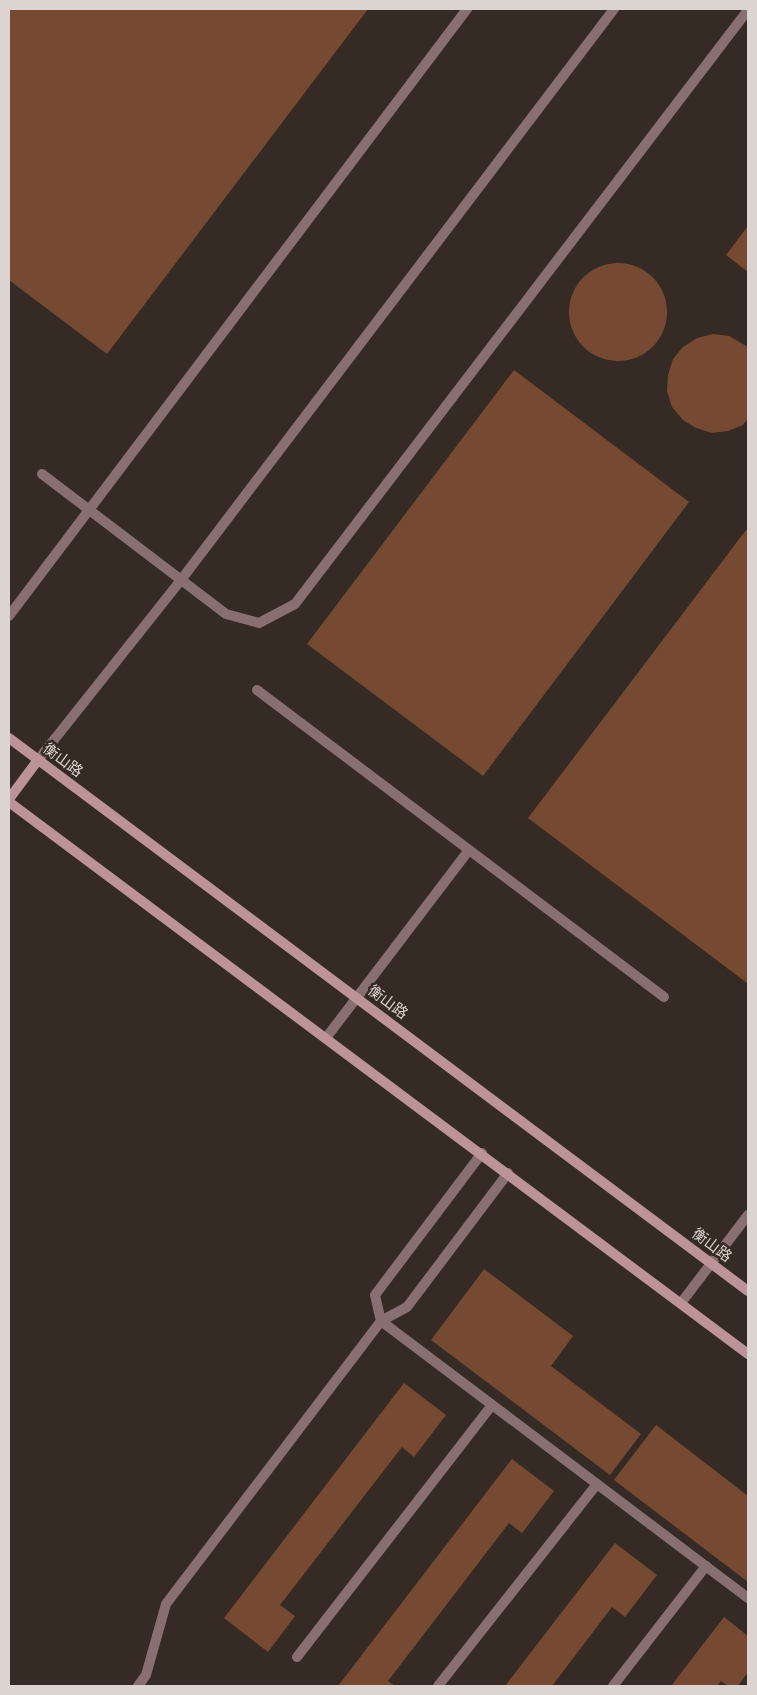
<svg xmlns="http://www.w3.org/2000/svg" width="757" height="1695" font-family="'Times New Roman','Noto Sans SC',serif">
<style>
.building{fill:#764a32}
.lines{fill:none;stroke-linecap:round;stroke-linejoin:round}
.street{stroke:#886f71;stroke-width:10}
.secondary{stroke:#bc9498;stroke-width:10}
.labels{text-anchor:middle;stroke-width:5;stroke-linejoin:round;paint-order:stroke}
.street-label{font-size:15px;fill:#dcd4d0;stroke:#362a24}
</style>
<rect width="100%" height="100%" fill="#362a24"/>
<g class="building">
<polygon points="11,9 368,9 107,354 9,280 9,11"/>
<polygon points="748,226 748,272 726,255"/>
<circle cx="618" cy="312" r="49"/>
<polygon points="713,334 729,336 748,347 748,419 743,425 728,431 712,433 696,428 683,420 672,407 667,391 668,375 673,359 683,347 697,338"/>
<polygon points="514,370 689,502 483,776 307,644"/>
<polygon points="746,530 748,531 747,983 528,818"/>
<polygon points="484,1269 573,1336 551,1366 641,1434 610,1475 431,1340"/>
<polygon points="404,1383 446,1415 414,1457 402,1447 280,1605 295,1616 268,1652 224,1618"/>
<polygon points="656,1425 748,1496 748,1582 614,1480"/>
<polygon points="512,1459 554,1491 522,1533 509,1523 388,1681 395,1686 338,1686"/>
<polygon points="615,1543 657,1575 625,1617 612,1607 552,1686 505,1686"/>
<polygon points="724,1617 748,1636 748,1672 738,1686 728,1686 721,1681 717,1686 671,1686"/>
</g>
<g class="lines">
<g class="street">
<polyline points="42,474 226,614 259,623 295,604 748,10"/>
<polyline points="9,616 467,9"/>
<polyline points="257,690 664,997"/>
<polyline points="38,760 181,580 614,9"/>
<polyline points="326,1038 469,850"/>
<polyline points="482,1153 375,1295 381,1321 407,1307 508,1173"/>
<polyline points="681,1303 748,1215"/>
<polyline points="297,1657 492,1405"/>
<polyline points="138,1686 146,1675 166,1604 381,1321 748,1598"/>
<polyline points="438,1686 597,1484"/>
<polyline points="613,1686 706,1566"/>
</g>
<g class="secondary">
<polyline points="9,738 748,1291"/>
<polyline points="9,799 38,760"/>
<polyline points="9,802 748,1354"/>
</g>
</g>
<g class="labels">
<g class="street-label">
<text transform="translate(63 760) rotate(37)" y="5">衡山路</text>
<text transform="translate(388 1002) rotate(37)" y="5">衡山路</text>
<text transform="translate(712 1245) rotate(37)" y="5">衡山路</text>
</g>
</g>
<rect width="757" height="1695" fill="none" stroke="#dcd4d0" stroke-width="20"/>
</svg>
